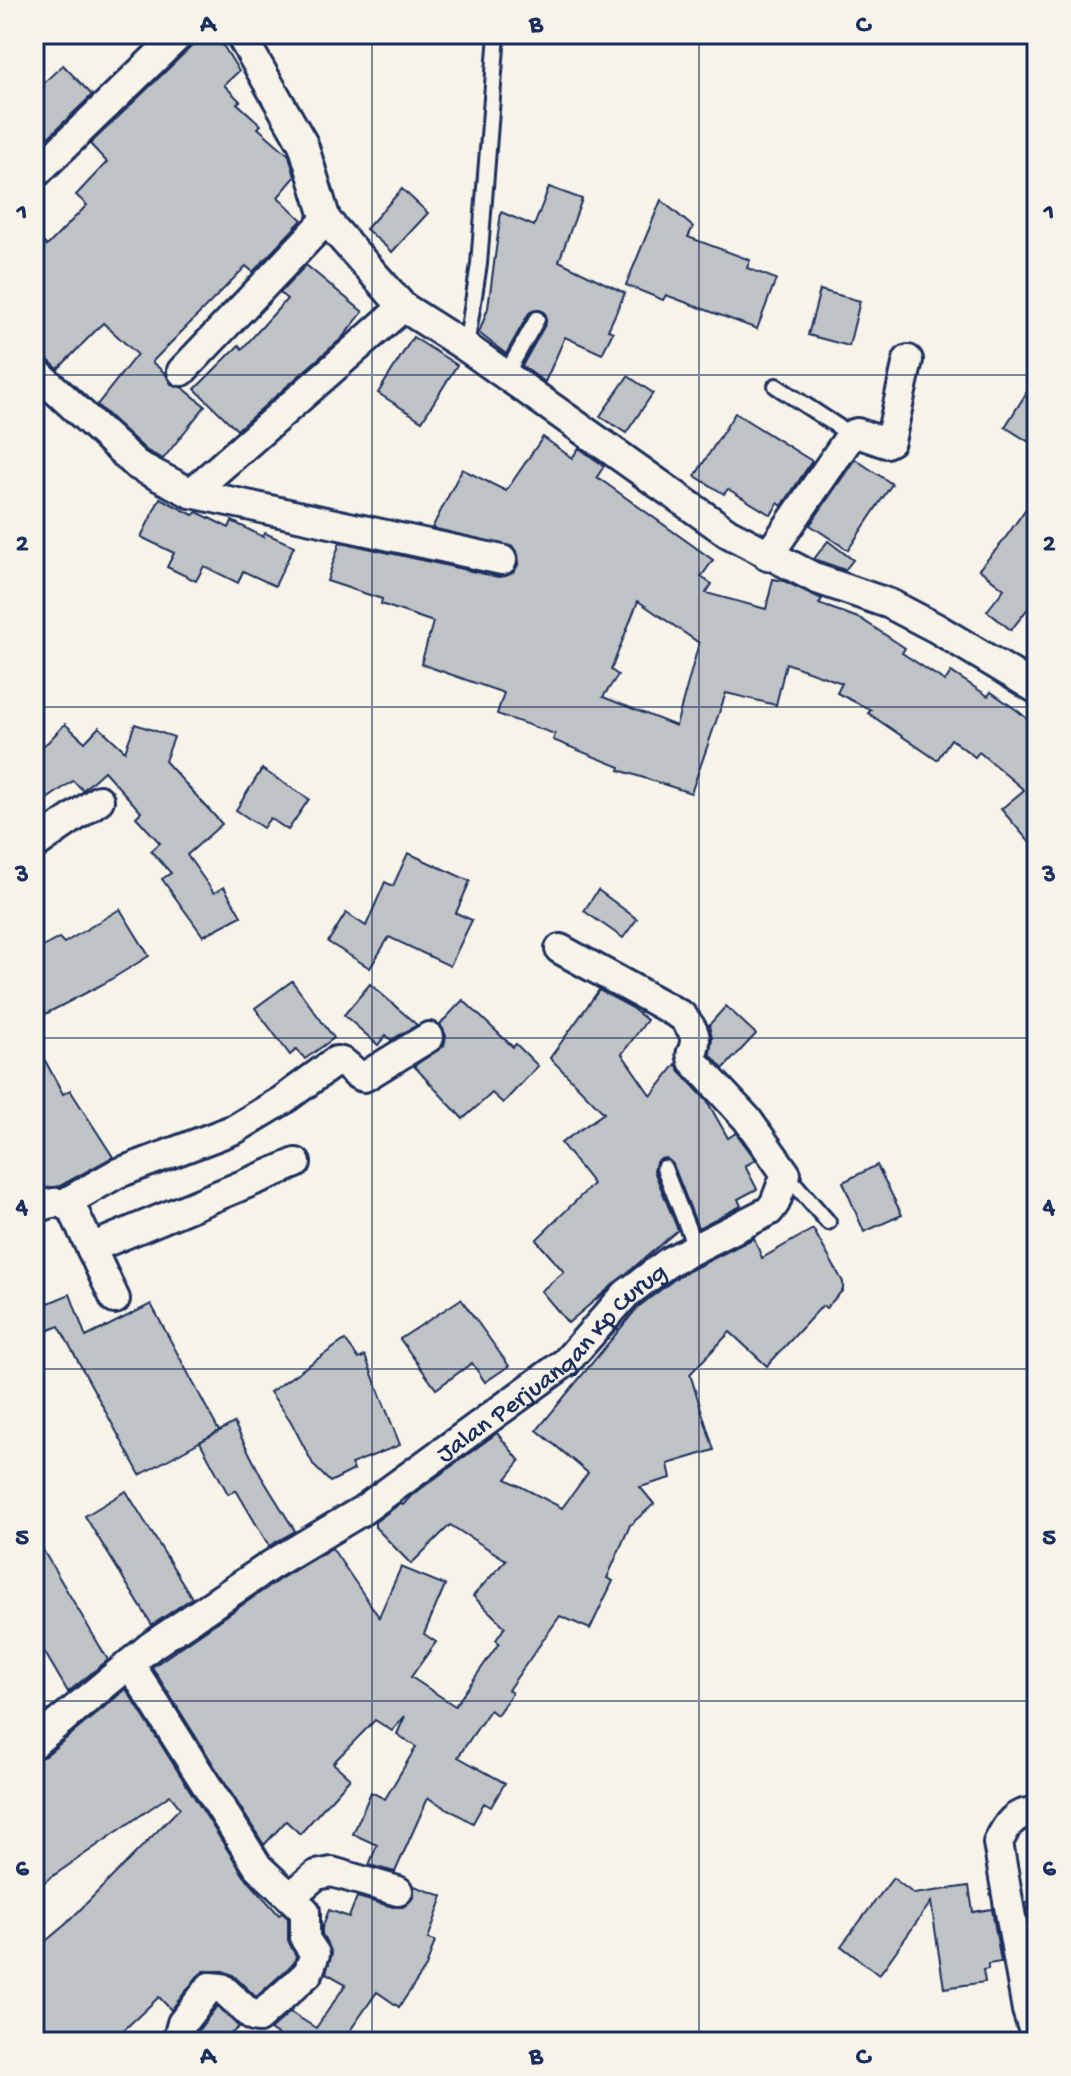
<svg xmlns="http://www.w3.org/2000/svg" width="1071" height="2076" font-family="'Gochi Hand',sans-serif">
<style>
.building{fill:#c0c3c5;stroke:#1b2f5e;stroke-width:2;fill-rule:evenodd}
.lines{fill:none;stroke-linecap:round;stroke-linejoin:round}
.service-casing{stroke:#1b2f5e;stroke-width:20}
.minor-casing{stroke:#1b2f5e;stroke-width:34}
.service{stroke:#f7f3e8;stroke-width:14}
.minor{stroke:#f7f3e8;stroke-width:28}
.grid{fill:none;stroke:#1b2f5e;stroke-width:2;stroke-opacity:0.55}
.labels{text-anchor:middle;stroke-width:6;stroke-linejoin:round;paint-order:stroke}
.street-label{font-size:26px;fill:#1b2f5e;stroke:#f7f3e8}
.neatline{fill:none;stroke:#1b2f5e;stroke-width:3}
.grid-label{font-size:26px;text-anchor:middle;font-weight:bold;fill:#1b2f5e}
</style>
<rect width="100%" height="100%" fill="#f7f3e8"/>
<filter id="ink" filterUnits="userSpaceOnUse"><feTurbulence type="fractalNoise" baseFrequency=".0125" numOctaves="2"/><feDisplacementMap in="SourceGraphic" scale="16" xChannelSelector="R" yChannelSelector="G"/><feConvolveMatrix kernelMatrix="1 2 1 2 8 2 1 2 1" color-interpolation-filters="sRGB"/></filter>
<g filter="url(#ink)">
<g class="building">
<polygon points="197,34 216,34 239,71 224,85 240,101 237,103 261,125 258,128 289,155 295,177 278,197 302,220 253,272 246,266 152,362 166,374 171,384 183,388 205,406 163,459 147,451 97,405 137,354 103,323 58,369 45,357 34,353 34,233 47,246 87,205 76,195 107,162 90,144 192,46"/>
<polygon points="63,65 92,95 34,151 34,92"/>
<polygon points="549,187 582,199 559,261 625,293 608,330 613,332 602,354 565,337 545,382 522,366 546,323 546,315 543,311 536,309 529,313 506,354 479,333 488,308 501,212 534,226"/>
<polygon points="402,189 428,213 392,252 366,229"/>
<polygon points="661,200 693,227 688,237 750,260 747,268 776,279 757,329 666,295 663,300 626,285"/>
<polygon points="306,265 363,312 342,338 237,430 195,389 239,345 242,349 287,299 280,293"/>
<polygon points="820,290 860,301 849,346 808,335"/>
<polygon points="413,337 457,365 422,421 378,393"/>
<polygon points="628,376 653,393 626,433 600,416"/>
<polygon points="1037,376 1037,447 1005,427"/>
<polygon points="735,413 812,461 782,506 778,503 771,515 728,489 724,494 695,476"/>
<path d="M543,437L572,458L579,448L604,466L597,477L713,560L701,577L712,584L706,593L766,609L773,579L784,581L822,599L819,604L861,619L905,648L902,653L945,681L951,672L988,696L991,692L1018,711L1037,727V851L1001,809L1024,790L979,752L975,757L951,739L937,760L868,713L871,710L837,693L842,683L786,663L776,705L726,693L691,793L619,770L620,767L553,740L555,734L497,714L504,693L421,664L433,622L381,604L382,599L327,581L340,542L498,577L506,576L514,572L519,563L518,554L513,547L432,528L462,469L506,491ZM638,601L699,643L676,726L603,697L618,675L611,670Z"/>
<polygon points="855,459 892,484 848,550 810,525"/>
<polygon points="1037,493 1037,597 1011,630 987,611 1004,589 979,569 1001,544"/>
<polygon points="160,498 193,515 197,512 229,528 232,521 263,537 265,533 294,546 275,586 243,571 238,583 204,566 196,581 167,567 174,553 141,537"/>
<polygon points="828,541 853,560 845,570 814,559"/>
<polygon points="65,724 85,742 99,727 125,751 135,724 174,737 165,761 222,824 187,855 214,893 224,887 241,916 203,936 162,879 171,873 151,851 160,843 136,817 141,812 104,771 83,790 73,781 34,808 34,752 48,742"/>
<polygon points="262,769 309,799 288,830 270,818 263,828 236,810"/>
<polygon points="408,853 470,881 456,913 472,920 450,966 389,937 370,968 328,942 346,913 366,926 385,882 393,886"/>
<polygon points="598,890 637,919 623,938 584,911"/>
<polygon points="120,909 149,956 105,983 34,1020 34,952 59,938 64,943"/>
<polygon points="292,981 334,1038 305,1059 297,1049 290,1055 255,1008"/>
<polygon points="370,984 417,1025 391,1040 386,1035 378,1045 344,1015"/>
<polygon points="599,990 629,1006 647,1020 622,1054 651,1096 676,1064 681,1073 707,1101 728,1138 736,1133 756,1160 745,1166 757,1189 738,1199 741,1206 698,1228 673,1164 666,1158 660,1159 656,1162 654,1171 678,1230 568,1323 541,1291 564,1272 536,1240 593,1184 561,1143 604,1113 550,1058"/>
<polygon points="463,1000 513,1047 516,1044 538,1066 503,1103 492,1093 463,1119 414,1066 444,1046 446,1036 440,1024"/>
<polygon points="726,1006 756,1034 723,1069 710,1054 712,1038 709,1025"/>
<polygon points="34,1040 63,1094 70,1090 113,1157 60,1186 34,1191"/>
<polygon points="877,1165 902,1215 864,1232 843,1182"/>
<polygon points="813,1229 843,1282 843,1290 826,1308 822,1306 767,1366 730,1332 690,1374 714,1450 668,1464 671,1478 640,1487 654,1504 630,1525 607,1578 613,1581 590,1629 560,1616 508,1690 512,1693 497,1715 490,1710 458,1757 505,1783 491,1807 484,1803 473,1823 428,1798 395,1872 369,1865 377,1845 353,1834 371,1792 385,1799 416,1747 397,1734 405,1716 392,1731 375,1720 333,1763 350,1778 300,1834 286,1821 264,1845 152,1667 280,1579 332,1548 379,1617 401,1567 445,1585 424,1634 436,1642 411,1677 455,1706 499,1643 496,1640 505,1627 473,1596 506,1560 450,1525 411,1564 375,1527 375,1522 401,1503 403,1505 411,1496 497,1433 520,1461 506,1479 562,1508 588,1473 537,1430 638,1307 679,1276 754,1238 762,1258"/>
<polygon points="70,1294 86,1337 151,1304 219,1431 140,1475 59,1326 42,1333 34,1314 34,1309"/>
<polygon points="461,1299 509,1366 485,1382 472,1363 436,1389 400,1339"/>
<polygon points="345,1340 359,1359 365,1356 400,1445 351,1464 354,1470 330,1482 314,1466 290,1420 270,1392"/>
<polygon points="234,1423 261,1476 295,1531 269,1546 236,1490 228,1494 200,1442"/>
<polygon points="126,1491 192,1598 152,1625 85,1516"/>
<polygon points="34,1535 108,1660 68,1692 34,1634"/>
<polygon points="126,1689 244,1876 279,1915 282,1913 288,1918 288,1940 296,1956 294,1963 256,1997 233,1975 223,1971 204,1971 197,1977 171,2010 159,1997 111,2042 34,2042 34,1951 66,1924 180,1808 170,1795 34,1889 34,1760 45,1756"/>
<polygon points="893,1878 914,1894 969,1886 973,1912 992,1909 1001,1962 988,1964 988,1969 983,1970 985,1982 944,1988 931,1902 879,1975 841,1946"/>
<polygon points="414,1886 443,1896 428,1939 435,1941 426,1967 399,2007 377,1992 342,2042 289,2042 270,2030 290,2012 316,2028 346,1984 326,1973 332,1953 322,1934 322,1928 329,1910 349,1917 357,1897 393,1907 403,1907 414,1896"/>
<polygon points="1037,1901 1037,1956 1035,1956 1026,1903"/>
<polygon points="217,2006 239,2027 221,2042 199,2042 196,2038 198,2031"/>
</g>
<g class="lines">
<g class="service-casing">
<g id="service">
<polyline points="466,347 479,264 497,34"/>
<polyline points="505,376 537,319"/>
<polyline points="776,386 851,435"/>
<polyline points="664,1168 696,1249"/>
<polyline points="786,1174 828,1222"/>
</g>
</g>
<g class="minor-casing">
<g id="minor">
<polyline points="240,34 303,144 326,220 403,307 466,347 728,533 817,579 890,604 936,628 1037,689"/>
<polyline points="34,175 180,34"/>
<polyline points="34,370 137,465 191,493 502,560"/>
<polyline points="182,371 326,220"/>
<polyline points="191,493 403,307"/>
<polyline points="768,556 851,435 857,433 886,443 890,441 908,360"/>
<polyline points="34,845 99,800"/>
<path d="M65,1203L116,1174L235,1129L283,1100L336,1061C348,1061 352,1075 364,1077L429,1037"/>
<path d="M34,1209C50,1203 59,1198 73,1210L115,1299"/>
<polyline points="91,1248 296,1163"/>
<polyline points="130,1664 258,1867 305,1911 305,1939 315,1954 308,1973 258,2018 253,2017 222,1988 210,1987 182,2023 177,2042"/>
<path id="s1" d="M34,1743L151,1646L271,1565L363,1510L566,1362L626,1294L670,1261L769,1211L775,1203L786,1174L747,1119L693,1061C690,1049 691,1058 694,1047C698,1034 690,1026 682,1016L560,949"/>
<path d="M1037,1812C1014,1812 1007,1824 998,1843L1027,2010L1037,2041"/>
<polyline points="291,1896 316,1875 332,1872 398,1891"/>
</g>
</g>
<use href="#service" class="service"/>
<use href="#minor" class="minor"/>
</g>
</g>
<path class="grid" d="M372,34V2042M699,34V2042M34,375H1037M34,707H1037M34,1038H1037M34,1369H1037M34,1701H1037"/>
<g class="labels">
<g class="street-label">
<text dy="9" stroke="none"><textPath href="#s1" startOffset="644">Jalan Perjuangan Kp Curug</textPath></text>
</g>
</g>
<rect width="1071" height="2076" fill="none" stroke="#f7f3e8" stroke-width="88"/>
<rect x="44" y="44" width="983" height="1988" class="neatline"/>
<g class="grid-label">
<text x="208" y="31">A</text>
<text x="536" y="31">B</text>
<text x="863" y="31">C</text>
<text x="22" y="219">1</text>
<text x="1049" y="219">1</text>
<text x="22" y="550">2</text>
<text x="1049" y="550">2</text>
<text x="22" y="881">3</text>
<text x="1049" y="881">3</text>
<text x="22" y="1213">4</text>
<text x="1049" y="1213">4</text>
<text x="22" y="1544">5</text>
<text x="1049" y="1544">5</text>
<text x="22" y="1875">6</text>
<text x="1049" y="1875">6</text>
<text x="208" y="2063">A</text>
<text x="536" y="2063">B</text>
<text x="863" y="2063">C</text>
</g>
</svg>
